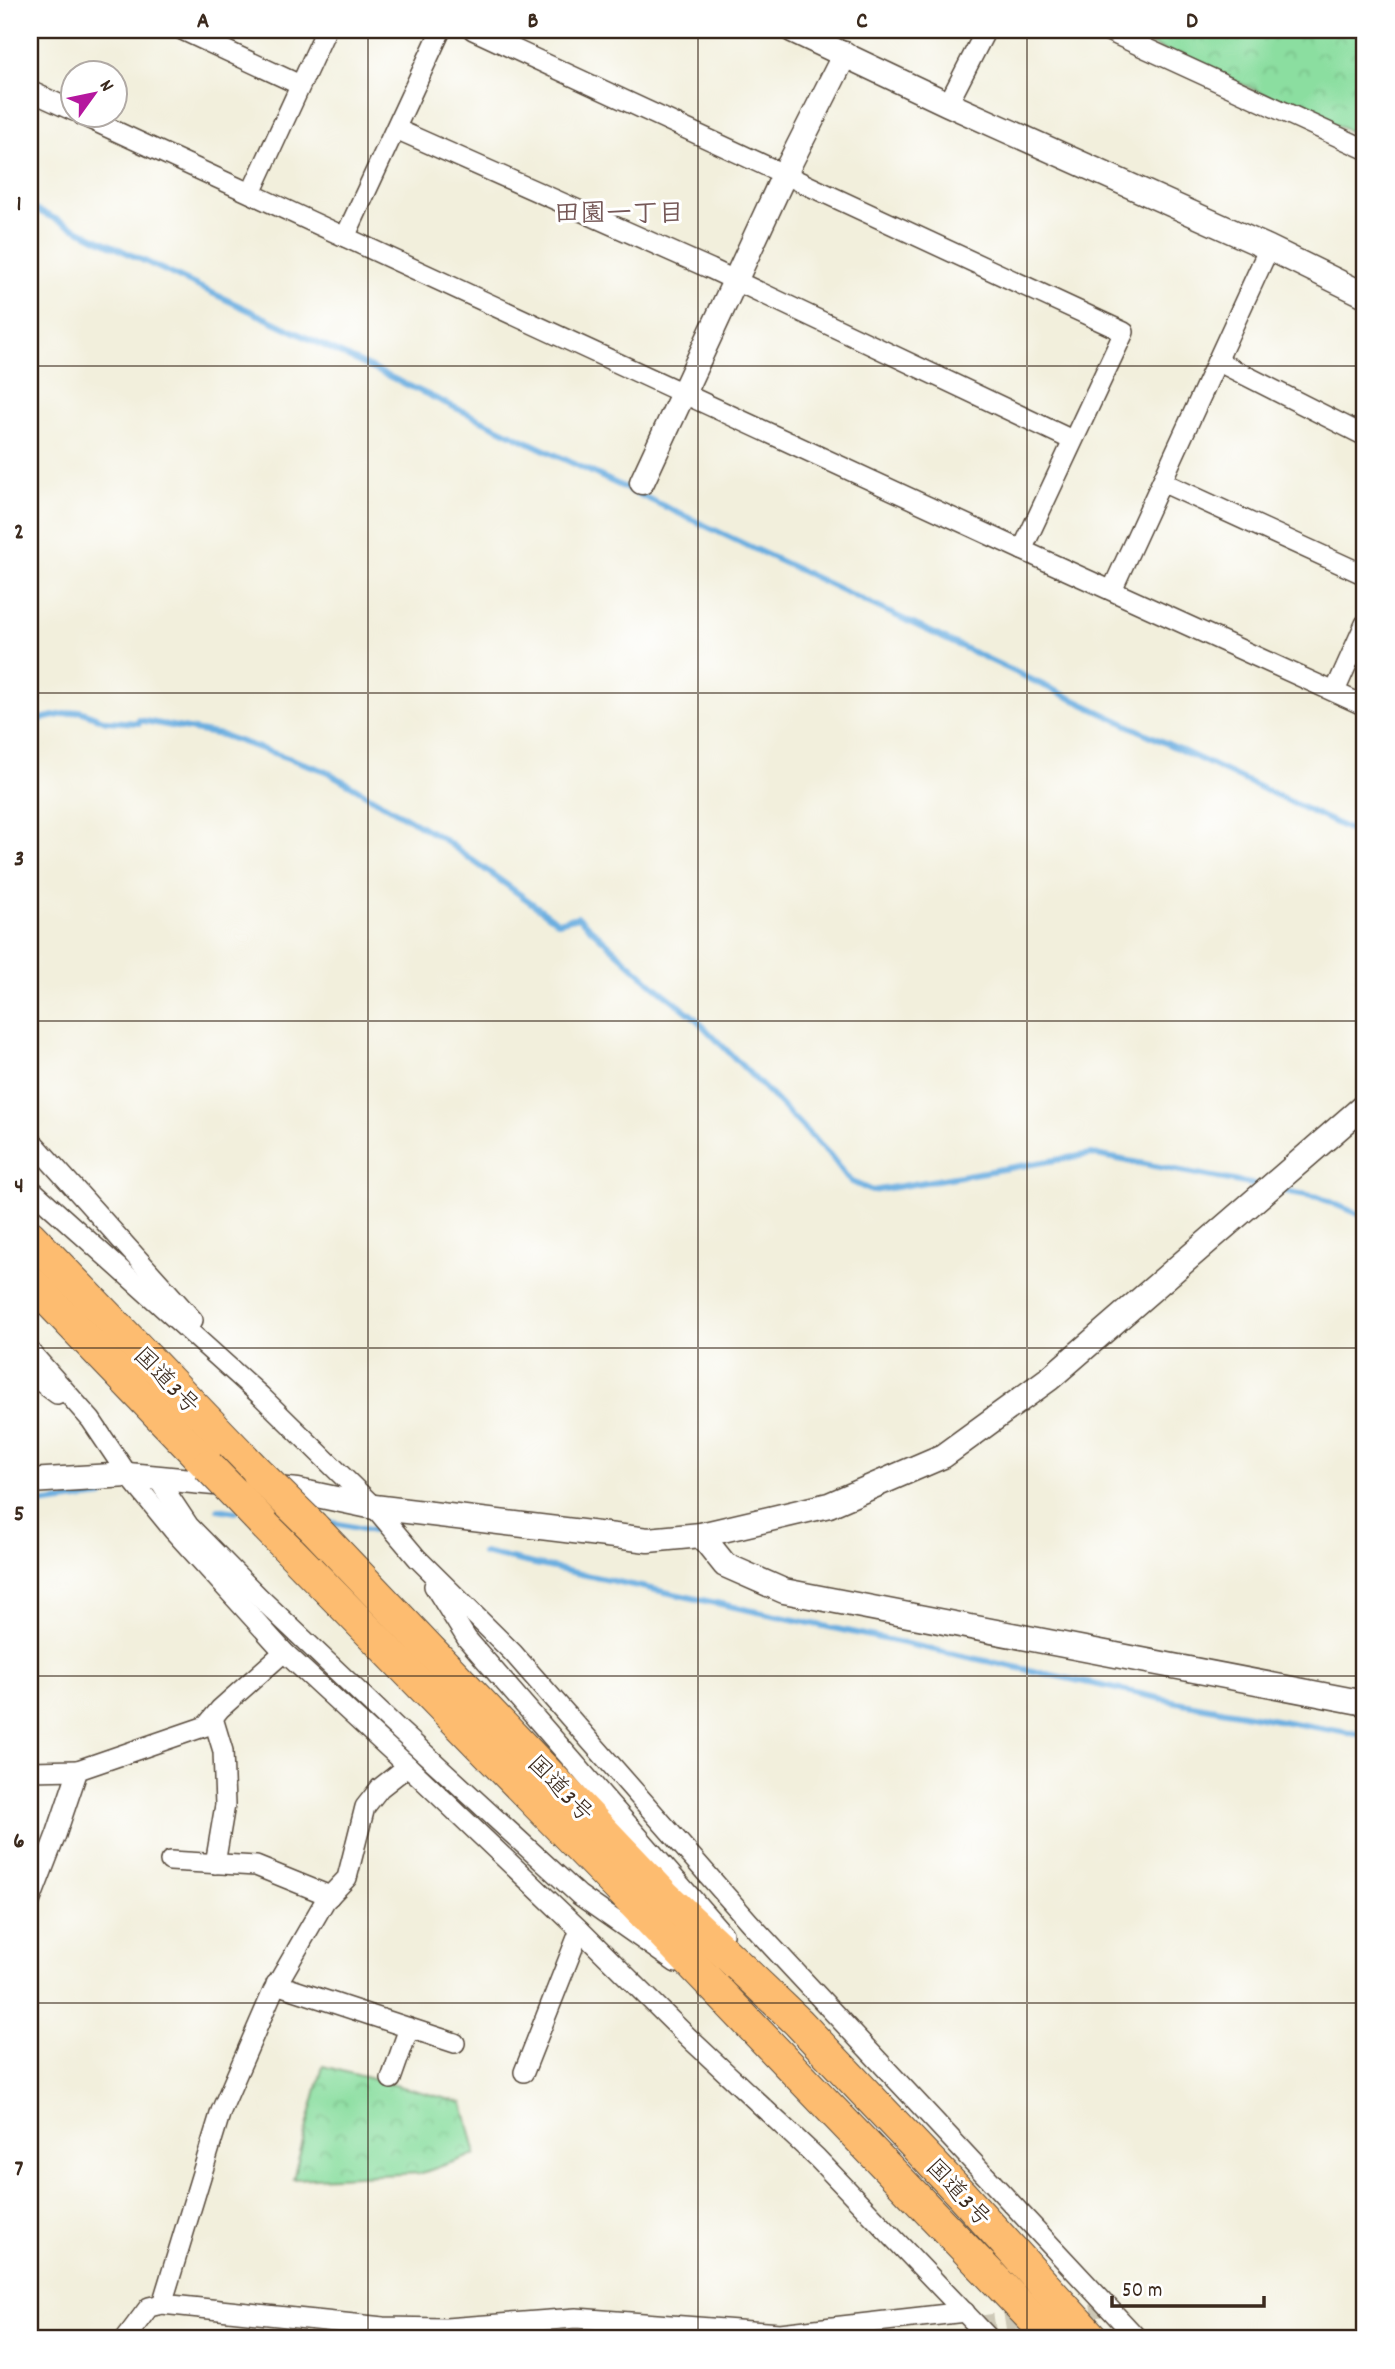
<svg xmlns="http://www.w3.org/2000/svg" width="1395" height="2369" font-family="Dekko,'Klee One',sans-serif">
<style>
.park{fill:url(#park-crowns);stroke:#63845f;stroke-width:2}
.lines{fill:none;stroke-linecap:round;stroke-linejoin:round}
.stream{stroke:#6baee0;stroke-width:6}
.minor-tunnel{stroke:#cdc8b6;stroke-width:19;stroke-dasharray:19 10;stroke-linecap:butt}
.minor-casing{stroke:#56483a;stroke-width:22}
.tertiary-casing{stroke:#56483a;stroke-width:27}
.trunk-casing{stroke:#56483a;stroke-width:34}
.minor{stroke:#fff;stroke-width:19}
.tertiary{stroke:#fff;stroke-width:24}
.trunk{stroke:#fdbc6f;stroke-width:32}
.trunk-bridge-casing{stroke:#56483a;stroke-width:34;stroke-linecap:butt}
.trunk-bridge{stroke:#fdbc6f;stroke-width:32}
.grid{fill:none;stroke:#3b2a1e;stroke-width:2;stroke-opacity:0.55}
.labels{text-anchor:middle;stroke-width:6;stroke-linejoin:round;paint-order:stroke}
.street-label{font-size:24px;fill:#3b2a1e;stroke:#fff}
.neighbourhood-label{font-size:26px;font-weight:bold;fill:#765958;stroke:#fff}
.neatline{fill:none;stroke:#3b2a1e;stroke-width:2.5}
.grid-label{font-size:23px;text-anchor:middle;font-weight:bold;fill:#3b2a1e}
</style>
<defs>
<pattern id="park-crowns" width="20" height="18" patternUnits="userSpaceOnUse" patternTransform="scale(1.75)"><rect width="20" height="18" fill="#8bdea0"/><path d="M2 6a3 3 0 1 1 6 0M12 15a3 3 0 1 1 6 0" fill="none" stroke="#79bf89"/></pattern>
</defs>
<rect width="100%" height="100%" fill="#fff"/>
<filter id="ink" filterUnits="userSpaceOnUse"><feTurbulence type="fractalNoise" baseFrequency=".0143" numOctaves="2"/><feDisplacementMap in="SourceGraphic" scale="14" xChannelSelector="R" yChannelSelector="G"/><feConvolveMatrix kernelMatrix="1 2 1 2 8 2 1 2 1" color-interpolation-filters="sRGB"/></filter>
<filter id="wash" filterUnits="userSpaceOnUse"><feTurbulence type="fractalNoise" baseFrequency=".00686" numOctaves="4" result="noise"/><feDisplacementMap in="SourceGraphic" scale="28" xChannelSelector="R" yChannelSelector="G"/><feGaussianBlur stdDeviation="1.57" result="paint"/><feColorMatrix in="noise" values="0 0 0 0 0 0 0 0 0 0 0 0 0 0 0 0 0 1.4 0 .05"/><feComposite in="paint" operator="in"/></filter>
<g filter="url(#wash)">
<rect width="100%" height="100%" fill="#f2efdc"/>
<g class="park">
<polygon points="1128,30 1365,30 1365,136 1363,137 1124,33"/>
<polygon points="323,2066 463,2103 476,2154 422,2173 293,2179"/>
</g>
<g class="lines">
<g class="stream">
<path d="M30,207C474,420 922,624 1365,837"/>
<polyline points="30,721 80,711 106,721 139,723 139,720 221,735 326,771 443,839 558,922 578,917 652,984 693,1016 830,1155 850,1181 872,1191 1091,1154 1261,1186"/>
<polyline points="1278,1190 1318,1197 1365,1217"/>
<polyline points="30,1505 102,1496"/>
<polyline points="218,1509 236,1512"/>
<polyline points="324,1521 373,1531"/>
<polyline points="483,1553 1182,1703 1365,1736"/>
</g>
</g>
</g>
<g filter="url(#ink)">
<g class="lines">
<polyline class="minor-tunnel" points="976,2326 1107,2306"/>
<g class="minor-casing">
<g id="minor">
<polyline points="182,30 300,85"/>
<polyline points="473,30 1124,332 1022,550"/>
<polyline points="1106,30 1365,149"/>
<polyline points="30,91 74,111"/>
<polyline points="948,104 986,30"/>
<polyline points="83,116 1022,550 1365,706"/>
<polyline points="396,129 711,269 1072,440"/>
<polyline points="251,193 326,30"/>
<polyline points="345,237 441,30"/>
<polyline points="1217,361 1365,436"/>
<polyline points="1162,482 1365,575"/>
<polyline points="1112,590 1269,248"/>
<polyline points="1335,691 1365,624"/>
<polyline points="30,1139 193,1320"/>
<polyline points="30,1188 261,1396 374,1507 417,1558 513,1653 750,1923 1138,2339"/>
<polyline points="30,1351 91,1420 128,1475 173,1530 284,1652 408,1766 580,1930 689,2038 817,2158 990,2339"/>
<polyline points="30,1374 57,1394"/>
<polyline points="157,1478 189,1526 259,1597 398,1729 579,1895 676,1963"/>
<polyline points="434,1586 467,1639 723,1934"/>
<polyline points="213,1718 223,1751 225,1805 215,1864"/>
<polyline points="30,1771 78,1770"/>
<polyline points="170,1861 256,1866 330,1896"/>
<polyline points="30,1902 56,1835 78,1770 206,1726 220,1709 284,1652"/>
<polyline points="276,1984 455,2043"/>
<polyline points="524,2072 580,1930"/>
<polyline points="391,2079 409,2028"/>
<polyline points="162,2304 221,2111 273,1991 325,1901 347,1878 365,1807 380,1788 408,1766"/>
<polyline points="125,2339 149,2307 162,2304 383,2327 446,2328 576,2318 780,2333 965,2312"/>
</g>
</g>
<g class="tertiary-casing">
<g id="tertiary">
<polyline points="792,30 948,104 1269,248 1365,295"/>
<polyline points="642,482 785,173 845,54"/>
<polyline points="30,1481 128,1475 298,1491 374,1507 648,1540 701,1535 829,1505 943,1456 1050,1378 1365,1105"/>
<polyline points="701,1535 725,1565 784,1591 1365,1703"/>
</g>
</g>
<g class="trunk-casing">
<g id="trunk">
<polyline points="30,1236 259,1474"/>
<polyline points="30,1281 208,1466"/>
<polyline points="262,1522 619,1888 1052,2339"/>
<polyline points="313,1527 664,1895 798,2022 962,2195 1093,2339"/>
</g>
</g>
<use href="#minor" class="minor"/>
<use href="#tertiary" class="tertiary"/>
<use href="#trunk" class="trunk"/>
<g class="trunk-bridge-casing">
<g id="trunk-bridge">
<polyline points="208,1466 262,1522"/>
<polyline points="259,1474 313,1527"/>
</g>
</g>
<use href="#trunk-bridge" class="trunk-bridge"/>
</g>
</g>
<path class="grid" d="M368,30V2339M698,30V2339M1027,30V2339M30,366H1365M30,693H1365M30,1021H1365M30,1348H1365M30,1676H1365M30,2003H1365"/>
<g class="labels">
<g class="street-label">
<text transform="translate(167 1380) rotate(46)" y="8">国道3号</text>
<text transform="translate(561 1788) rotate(46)" y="8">国道3号</text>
<text transform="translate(959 2192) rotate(47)" y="8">国道3号</text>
</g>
<g class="neighbourhood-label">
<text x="619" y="221">田園一丁目</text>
</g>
</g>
<rect width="1395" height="2369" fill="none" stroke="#fff" stroke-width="77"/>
<g transform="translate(94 94) rotate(57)"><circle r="33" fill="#ffffff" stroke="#b1aaa5" stroke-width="2"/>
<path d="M0-5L12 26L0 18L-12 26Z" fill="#b5179e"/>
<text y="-10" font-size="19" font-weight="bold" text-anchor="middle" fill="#3b2a1e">N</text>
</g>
<path d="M1112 2296v10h152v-10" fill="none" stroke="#3b2a1e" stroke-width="3.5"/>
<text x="1122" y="2296" font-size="21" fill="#3b2a1e" stroke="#ffffff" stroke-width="5" paint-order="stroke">50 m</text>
<rect x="38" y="38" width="1318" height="2292" class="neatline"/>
<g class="grid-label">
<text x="203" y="27">A</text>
<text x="533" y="27">B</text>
<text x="862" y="27">C</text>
<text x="1192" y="27">D</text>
<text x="19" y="210">1</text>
<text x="19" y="538">2</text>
<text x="19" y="865">3</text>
<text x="19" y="1192">4</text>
<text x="19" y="1520">5</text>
<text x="19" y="1847">6</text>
<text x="19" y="2175">7</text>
</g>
</svg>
